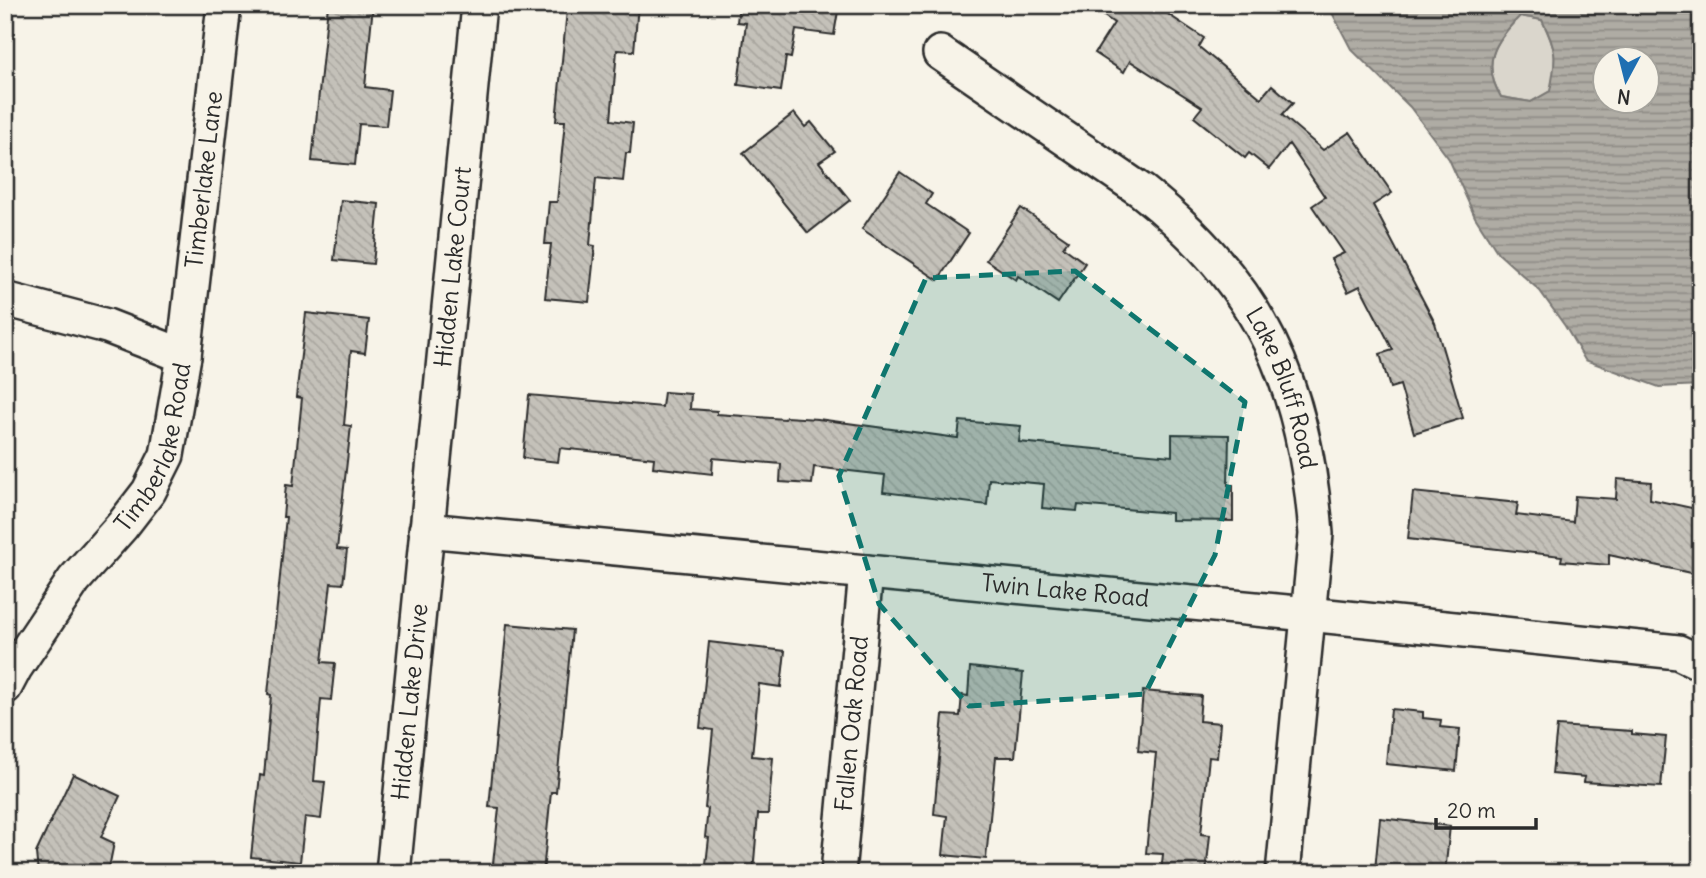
<svg xmlns="http://www.w3.org/2000/svg" width="1706" height="878" font-family="Delius,sans-serif">
<style>
.green{fill:#dad6cc;stroke:#82807c;stroke-width:2}
.water{fill:url(#water-rules);stroke:#7a7874;stroke-width:2;fill-rule:evenodd}
.building{fill:url(#building-back-hatch);stroke:#2b2b2b;stroke-width:2}
.lines{fill:none;stroke-linecap:round;stroke-linejoin:round}
.street-casing{stroke:#2b2b2b;stroke-width:38}
.street{stroke:#f7f3e8;stroke-width:33}
.marked{fill:#0f766e;fill-opacity:0.2;stroke:#0f766e;stroke-width:5;stroke-dasharray:14 9;stroke-linejoin:round}
.labels{text-anchor:middle;stroke-width:6;stroke-linejoin:round;paint-order:stroke}
.street-label{font-size:24px;fill:#2b2b2b;stroke:#f7f3e8}
</style>
<defs>
<pattern id="water-rules" width="6" height="5" patternUnits="userSpaceOnUse" patternTransform="scale(1.75)"><rect width="6" height="5" fill="#afaca4"/><path d="M0 2.5h6" fill="none" stroke="#8f8c86"/></pattern>
<pattern id="building-back-hatch" width="6" height="6" patternUnits="userSpaceOnUse" patternTransform="scale(1.75)"><rect width="6" height="6" fill="#c4c1b9"/><path d="M-1 5l2 2M0 0l6 6M5-1l2 2" fill="none" stroke="#a9a69f"/></pattern>
</defs>
<rect width="100%" height="100%" fill="#f7f3e8"/>
<filter id="ink" filterUnits="userSpaceOnUse"><feTurbulence type="fractalNoise" baseFrequency=".0143" numOctaves="2"/><feDisplacementMap in="SourceGraphic" scale="14" xChannelSelector="R" yChannelSelector="G"/><feConvolveMatrix kernelMatrix="1 2 1 2 8 2 1 2 1" color-interpolation-filters="sRGB"/></filter>
<g filter="url(#ink)">
<path class="green" d="M1520,16L1542,20C1557,51 1557,57 1551,91L1531,102L1501,97C1481,63 1494,42 1520,16Z"/>
<path class="water" d="M1328,5H1701V385L1659,387L1585,360L1565,326L1540,291L1498,253L1475,217L1449,159L1410,107L1351,49ZM1520,16L1542,20C1557,50 1557,58 1550,91L1531,102L1501,97C1481,64 1494,42 1520,16ZM1604,60H1646V102H1604Z"/>
<g class="building">
<polygon points="328,5 373,5 365,87 390,90 386,126 359,124 355,165 312,161"/>
<polygon points="589,5 638,5 634,51 617,50 611,120 633,123 630,153 626,153 623,181 596,178 590,245 595,246 589,302 545,298 551,244 545,244 549,202 557,202 565,121 556,121 567,10 588,12"/>
<polygon points="739,5 839,5 834,35 796,30 791,58 786,57 781,91 738,85 746,23 737,22"/>
<polygon points="1088,5 1154,5 1204,38 1199,47 1261,98 1272,85 1293,103 1282,115 1323,150 1350,132 1392,193 1373,205 1435,323 1463,418 1414,433 1400,385 1390,388 1380,354 1393,350 1360,286 1348,292 1331,259 1344,253 1312,206 1325,197 1289,144 1269,169 1249,153 1245,158 1194,117 1202,107 1130,61 1124,72 1095,53 1114,23"/>
<polygon points="794,113 805,127 811,122 835,151 819,162 850,200 808,233 743,153"/>
<polygon points="900,172 932,194 926,204 969,233 938,280 862,229"/>
<polygon points="341,200 379,204 373,264 334,260"/>
<polygon points="1021,208 1068,240 1063,247 1085,263 1058,303 1018,276 1016,280 986,260"/>
<polygon points="306,313 369,320 365,353 351,351 344,425 351,426 337,549 347,550 343,584 331,583 322,662 335,663 331,700 321,699 314,781 325,782 321,819 305,817 300,862 251,857 260,775 264,776 271,695 268,694 286,517 283,517 286,485 293,486 302,398 296,397"/>
<polygon points="664,392 691,394 690,409 717,411 717,414 785,419 786,417 818,419 958,438 960,421 1021,426 1019,442 1172,456 1172,434 1229,435 1228,485 1233,485 1233,521 1171,520 1171,513 1078,505 1077,511 1042,508 1044,484 989,479 987,505 883,492 885,475 814,467 812,484 780,482 781,464 713,458 712,474 653,467 654,458 560,448 558,462 523,458 529,395 662,407"/>
<polygon points="1617,479 1651,482 1650,499 1701,510 1701,560 1698,559 1695,574 1609,555 1609,565 1561,561 1562,556 1408,539 1413,492 1518,503 1516,515 1573,522 1575,496 1616,499"/>
<polygon points="507,624 572,630 556,792 551,792 543,873 492,873 499,808 489,807"/>
<polygon points="709,642 785,651 781,687 759,684 752,756 773,758 768,814 758,814 753,873 705,873 709,838 705,837 708,809 705,808 713,730 700,728"/>
<polygon points="970,667 1023,673 1015,757 996,757 986,859 943,855 947,816 934,814 943,715 960,716 962,695 968,696"/>
<polygon points="1143,691 1201,696 1199,721 1220,723 1217,758 1209,757 1201,834 1210,835 1206,873 1161,873 1163,854 1146,853 1156,753 1138,751"/>
<polygon points="1391,709 1423,712 1423,718 1441,720 1440,727 1460,729 1456,771 1386,764"/>
<polygon points="1557,726 1632,731 1632,734 1666,737 1661,787 1584,782 1585,777 1552,774"/>
<polygon points="73,774 120,796 101,837 114,843 108,873 38,873 36,853"/>
<polygon points="1380,818 1450,826 1445,873 1405,873 1375,870"/>
</g>
<g class="lines">
<g class="street-casing">
<g id="street">
<path id="s1" d="M940,53L1142,191C1261,285 1305,384 1316,534L1283,873"/>
<polyline points="5,299 107,326 184,356"/>
<path id="s2" d="M426,530L1308,614L1678,652L1701,663"/>
<path id="s3" d="M5,687L15,668L74,580L122,526L149,491L167,455L184,356L224,5"/>
<path id="s4" d="M393,873L479,5"/>
<path id="s5" d="M838,873L866,572"/>
</g>
</g>
<use href="#street" class="street"/>
</g>
</g>
<path class="marked" d="M1075,271L1245,402L1215,555L1145,694L969,706L879,604L839,476L926,278Z"/>
<g class="labels">
<g class="street-label">
<text dy="8" stroke="none"><textPath href="#s3" startOffset="562">Timberlake Lane</textPath></text>
<text dy="8" stroke="none"><textPath href="#s4" startOffset="609">Hidden Lake Court</textPath></text>
<text dy="8" stroke="none"><textPath href="#s1" startOffset="492">Lake Bluff Road</textPath></text>
<text dy="8" stroke="none"><textPath href="#s3" startOffset="287">Timberlake Road</textPath></text>
<text dy="8" stroke="none"><textPath href="#s2" startOffset="642">Twin Lake Road</textPath></text>
<text dy="8" stroke="none"><textPath href="#s4" startOffset="172">Hidden Lake Drive</textPath></text>
<text dy="8" stroke="none"><textPath href="#s5" startOffset="150">Fallen Oak Road</textPath></text>
</g>
</g>
<rect width="1706" height="878" fill="none" stroke="#f7f3e8" stroke-width="28"/>
<rect x="14" y="14" width="1678" height="850" fill="none" stroke="#2b2b2b" stroke-width="2.5" filter="url(#ink)"/>
<g transform="translate(1626 80) rotate(187)"><circle r="33" fill="#f7f3e8" stroke="#a5a39c" stroke-width="2"/>
<path d="M0-5L12 26L0 18L-12 26Z" fill="#1f6fb2"/>
<text y="-10" font-size="19" font-weight="bold" text-anchor="middle" fill="#2b2b2b">N</text>
</g>
<path d="M1436 818v10h100v-10" fill="none" stroke="#2b2b2b" stroke-width="3.5"/>
<text x="1447" y="818" font-size="21" fill="#2b2b2b" stroke="#f7f3e8" stroke-width="5" paint-order="stroke">20 m</text>
</svg>
